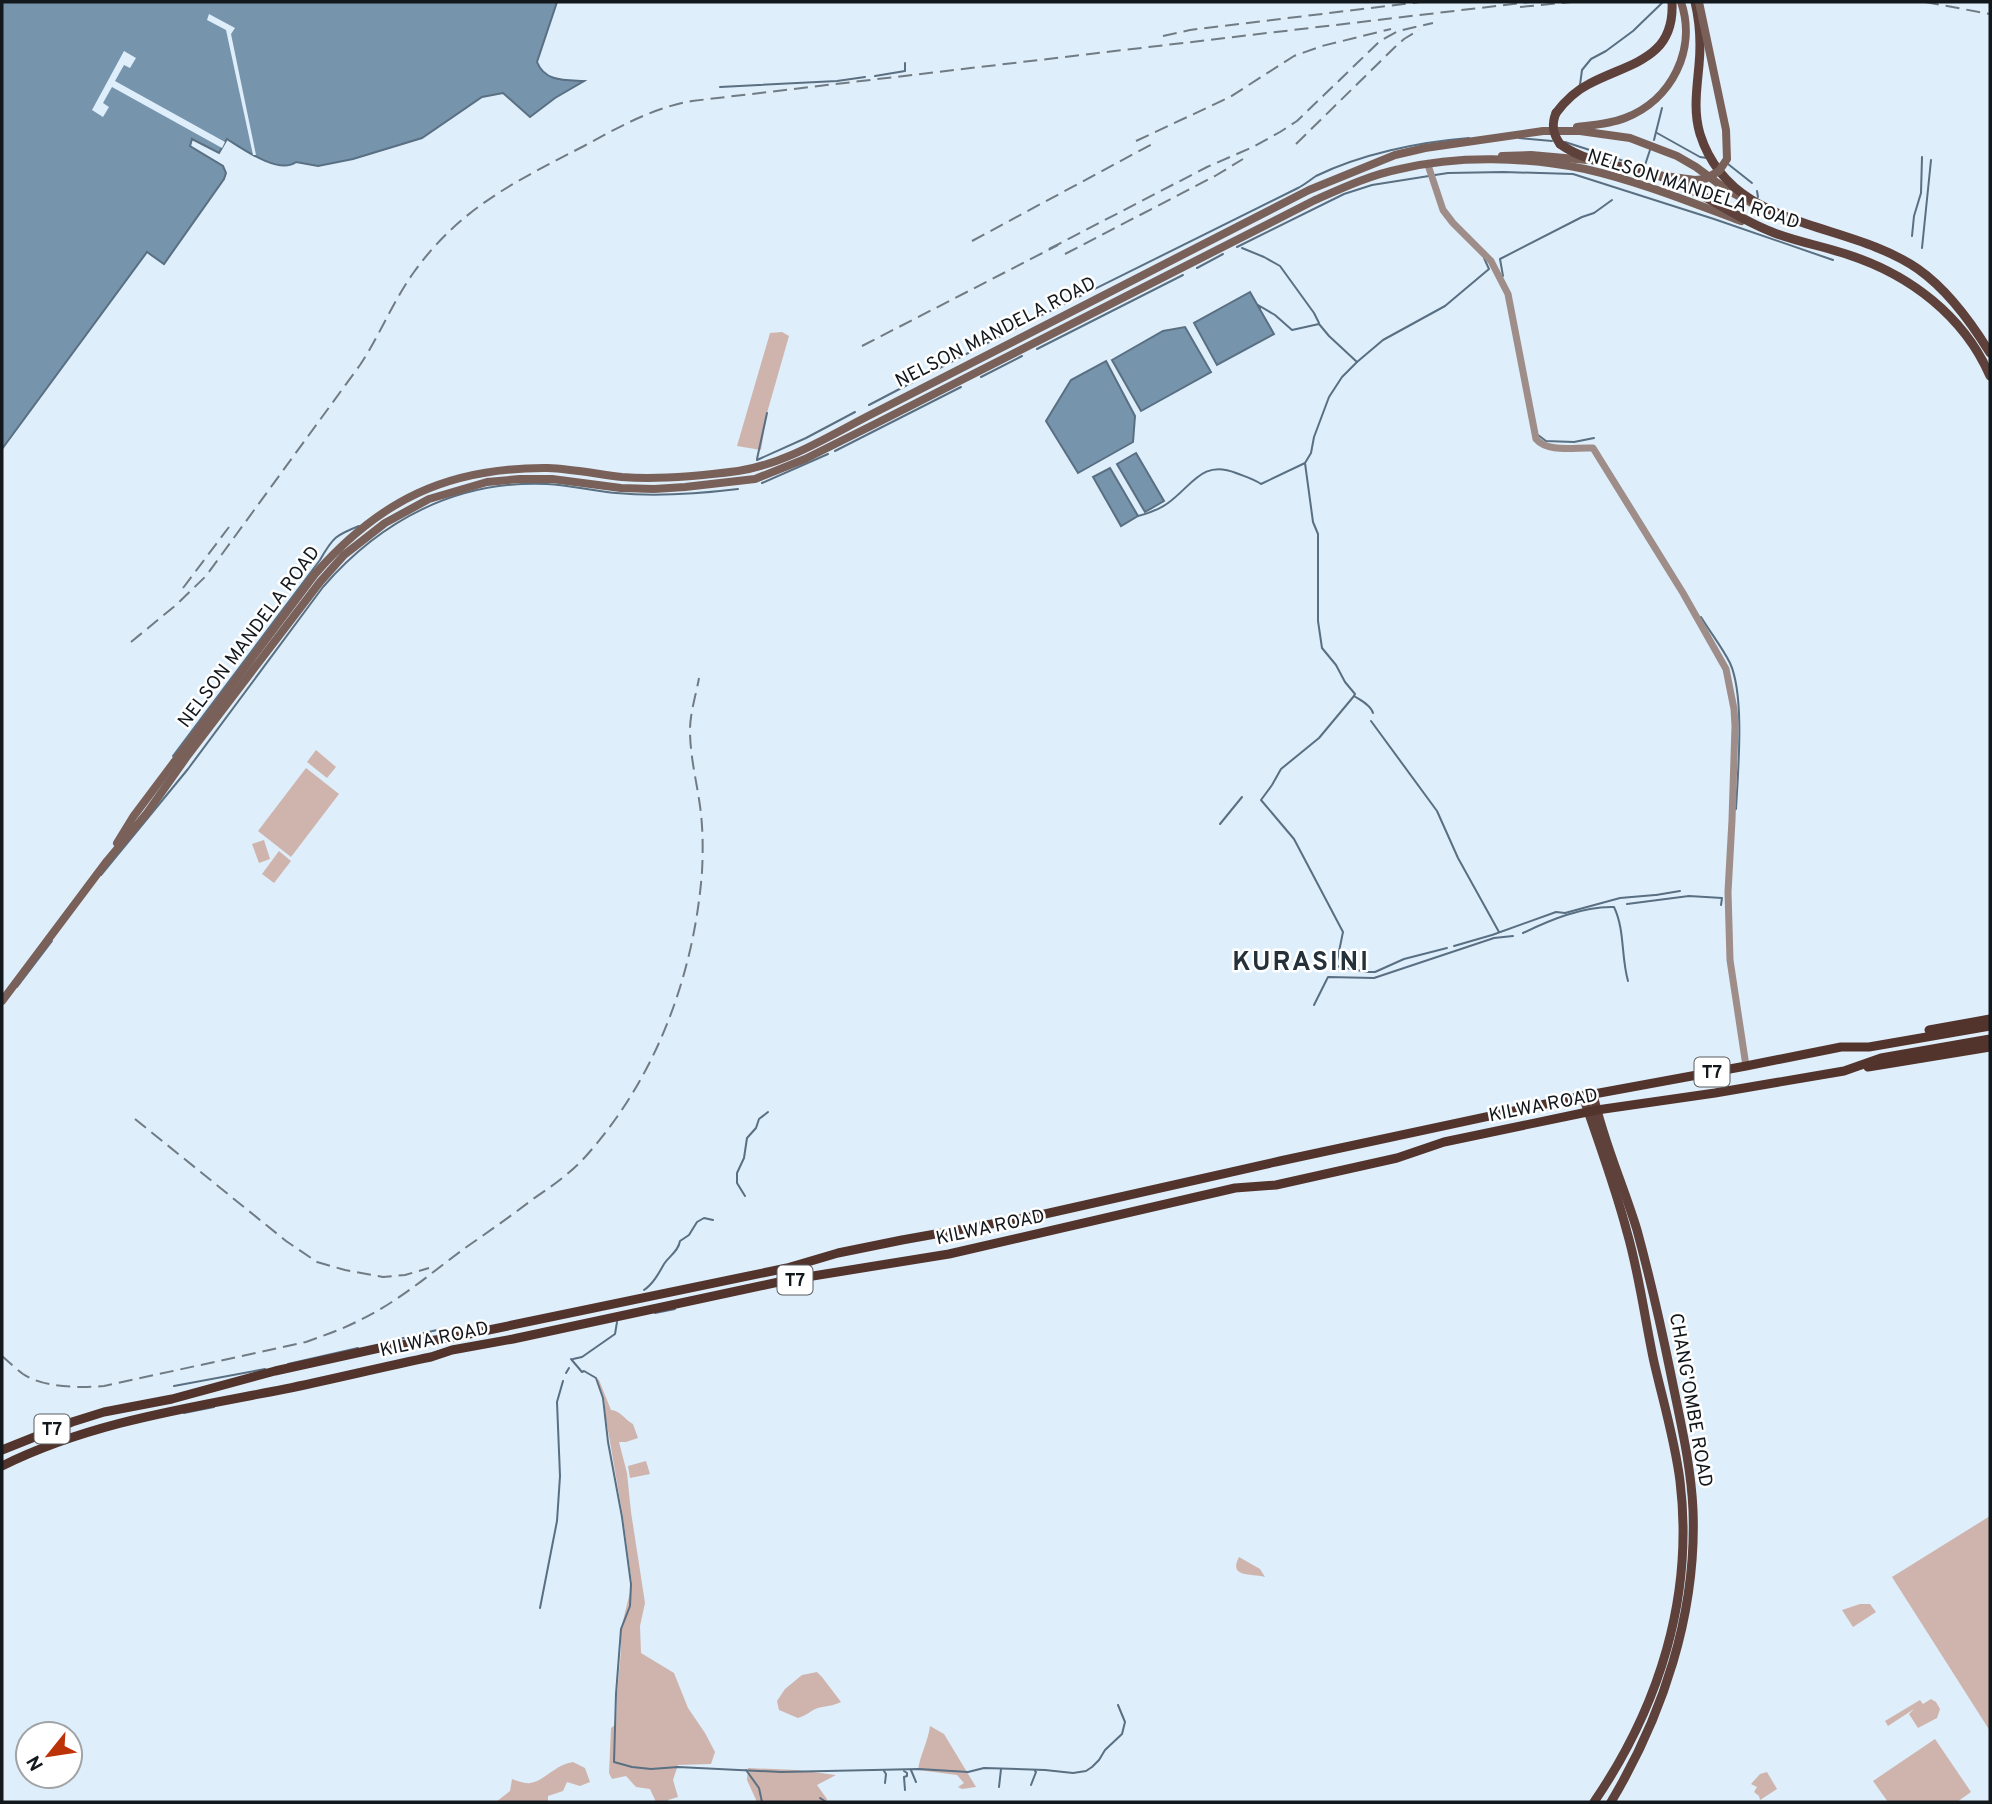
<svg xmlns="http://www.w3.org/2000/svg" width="1992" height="1804" font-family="Overpass,sans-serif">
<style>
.green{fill:#cfb4ad}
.water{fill:#7794ad;stroke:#596f82;stroke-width:2}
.pier{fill:#deeefb}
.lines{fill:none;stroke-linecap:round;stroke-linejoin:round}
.stream{stroke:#596f82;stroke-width:2}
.tertiary{stroke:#9e8d88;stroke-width:7}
.secondary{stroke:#79615a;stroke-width:8}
.primary{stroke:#5e413a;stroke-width:9}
.trunk{stroke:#52342c;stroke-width:9}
.rail{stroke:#717b83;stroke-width:2;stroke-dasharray:14 7;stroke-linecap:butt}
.secondary-bridge{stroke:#79615a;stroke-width:8}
.primary-bridge{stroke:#5e413a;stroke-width:9}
.labels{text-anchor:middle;stroke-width:5;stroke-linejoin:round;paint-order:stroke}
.shield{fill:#fff;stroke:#5a5d61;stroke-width:2}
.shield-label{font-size:18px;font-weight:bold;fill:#13181d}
.street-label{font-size:19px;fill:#13181d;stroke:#fff}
.district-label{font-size:26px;font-weight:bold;letter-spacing:2px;fill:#24303a;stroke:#fff}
</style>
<rect width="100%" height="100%" fill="#deeefb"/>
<g class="green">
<polygon points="782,332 789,336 767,413 761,450 737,446 770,333"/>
<polygon points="316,750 336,767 327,778 307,762"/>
<polygon points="306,768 339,794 291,857 258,831"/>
<polygon points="264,840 270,859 259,863 252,844"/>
<polygon points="279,851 291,861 274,883 262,874"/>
<path d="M597,1379L599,1380L611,1410C620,1410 625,1420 633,1424L638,1438L626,1442H619L627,1473L631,1512L645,1603L640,1626L641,1653L674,1673L688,1708L705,1733L715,1752L711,1764L678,1765L673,1780L678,1797L668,1800L667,1802H656L650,1789L636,1787L626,1776L612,1779L609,1773L611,1728L616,1724L617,1694L621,1650V1629L632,1584L623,1517L606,1419L604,1398Z"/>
<polygon points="646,1461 650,1474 630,1478 628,1466"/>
<polygon points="1990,1516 1990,1731 1892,1577"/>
<path d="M1239,1557L1260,1569L1265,1577C1251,1573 1228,1578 1239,1557Z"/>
<polygon points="1860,1604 1870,1604 1876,1612 1853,1627 1842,1610"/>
<path d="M817,1672L822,1677L841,1702C833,1706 826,1706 818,1708C813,1709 806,1716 798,1718L779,1710L777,1701L785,1689L802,1675Z"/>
<polygon points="1931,1699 1936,1702 1940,1709 1937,1718 1918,1728 1909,1714 1914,1709 1888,1726 1885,1721 1920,1700 1923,1704"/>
<path d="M930,1726L944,1734L976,1787L962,1789L958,1787L964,1783L957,1775L918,1770C920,1755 928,1742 930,1726Z"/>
<polygon points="1935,1739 1971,1792 1957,1802 1888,1802 1873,1781"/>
<path d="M573,1762L585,1768L590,1782L580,1786L567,1782L563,1791L548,1796V1802H496L510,1791L512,1779C518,1781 525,1784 530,1783C545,1781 554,1765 573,1762Z"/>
<polygon points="748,1768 797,1770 836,1775 817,1785 827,1799 826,1802 788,1802 790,1800 786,1802 757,1802 747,1780"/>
<polygon points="1767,1772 1777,1789 1760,1800 1759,1796 1754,1792 1757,1787 1751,1784 1760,1774"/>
</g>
<g class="water">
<path d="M2,2H557L537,62C545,82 565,80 584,81L555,98L530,117L503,93L482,97L422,138L353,159L318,166L296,162C279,175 243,149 227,139L219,153L192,139L190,146L223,166L226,173L224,179L164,264L147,252L2,449Z"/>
<polygon points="1250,292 1274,334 1217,365 1194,323"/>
<polygon points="1185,327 1211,372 1141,411 1112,360 1163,331"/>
<polygon points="1106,361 1135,416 1133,442 1078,473 1046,421 1071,380"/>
<polygon points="1136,453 1164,501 1145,512 1117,464"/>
<polygon points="1110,468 1138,516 1121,526 1093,477"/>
</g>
<g class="pier">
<polygon points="209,14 235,28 231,34 256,155 253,155 226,30 207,20"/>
<polygon points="124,51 136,58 130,68 124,65 115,81 225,142 222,148 112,87 103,103 109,107 103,117 92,110"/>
</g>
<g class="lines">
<g class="stream">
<polyline points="875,76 905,71 905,63"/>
<polyline points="1580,85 1582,70 1591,59 1606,51 1633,31 1663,2"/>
<polyline points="720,87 837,81 865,77"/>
<polyline points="1657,133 1700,157 1707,158"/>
<polyline points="1519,138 1552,141"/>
<polyline points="1654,140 1662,108"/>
<polyline points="1565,142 1633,164"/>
<polyline points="1728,164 1752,183"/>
<polyline points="1644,168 1650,150"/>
<polyline points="1435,175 1448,173 1504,172 1573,174 1714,219 1833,260"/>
<polyline points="1757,191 1758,197"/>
<polyline points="1912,236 1914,216 1921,193 1922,157"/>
<polyline points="1237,247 1344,194 1372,185 1429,176"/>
<polyline points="1242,248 1264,257 1280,266 1314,313 1319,323"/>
<polyline points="1922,248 1931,160"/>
<polyline points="1197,268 1223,254"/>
<polyline points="1503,276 1500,259 1582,217 1594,213 1612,200"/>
<polyline points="1260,308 1258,305 1275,315 1292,330 1319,324 1329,336 1357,362 1383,340 1445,306 1489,269 1484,258"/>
<polyline points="1037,349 1183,275"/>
<path d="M1357,362L1342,377L1329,397L1314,437L1311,453L1305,463L1313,522L1318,534V621L1322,648L1336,665L1345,682L1355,694L1354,696C1360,700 1371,705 1373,713"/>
<polyline points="981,377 1022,356"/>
<path d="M869,405L1014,329L1298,188C1304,185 1310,180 1316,176C1361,154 1419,142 1469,138"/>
<polyline points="1538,435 1546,441 1574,442 1594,438"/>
<polyline points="835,451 961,387"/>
<polyline points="757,459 767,413"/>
<polyline points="757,460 806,438 855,412"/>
<polyline points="762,483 828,454"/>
<path d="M1138,516C1149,513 1159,510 1168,503C1192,486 1202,459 1236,473C1246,477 1252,478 1261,484L1305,463"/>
<path d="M1701,617C1710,632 1722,647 1730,663C1745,696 1738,771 1736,809"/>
<polyline points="1354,696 1319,738 1281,769 1272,785 1261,800 1294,839 1343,932 1336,966 1367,972 1375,972 1404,959 1447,948"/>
<polyline points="1371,721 1437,811 1458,858 1499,932"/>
<path d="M173,756L320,560C333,537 336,535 359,526"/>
<polyline points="1220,824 1242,797"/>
<path d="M101,875L188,769L323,587C381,520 457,480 547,484C570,485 593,491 616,493C657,497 697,494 738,489"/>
<polyline points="1656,895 1680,891"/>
<polyline points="1627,904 1689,896 1722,898 1721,905"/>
<path d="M1523,933C1550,920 1583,906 1614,907C1625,930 1621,957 1628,981"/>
<polyline points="1454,946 1492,935 1556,912 1565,913 1620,898 1655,895"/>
<polyline points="17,987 52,941"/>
<polyline points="1314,1005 1328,977 1374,978 1494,938 1513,936"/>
<polyline points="745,1196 737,1183 737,1173 744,1158 747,1138 756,1128 759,1119 768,1112"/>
<path d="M644,1290C653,1284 659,1273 664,1264C670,1255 678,1252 680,1241L689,1235L697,1222L704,1218L713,1220"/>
<polyline points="655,1313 675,1309"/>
<polyline points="387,1342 441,1329"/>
<polyline points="571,1359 582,1372 584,1371 596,1378 603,1398 608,1442 622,1517 631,1584 630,1606 621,1629 616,1694 614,1762 632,1767 651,1769 678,1767 781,1772 919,1769 968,1772 984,1768 1045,1770 1073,1773 1086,1771 1092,1767 1099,1760 1105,1750 1122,1734 1125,1722 1118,1705"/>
<polyline points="573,1359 582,1357 615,1334 617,1322"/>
<polyline points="288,1364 358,1348"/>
<polyline points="566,1373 569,1368"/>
<polyline points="174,1386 265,1369"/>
<polyline points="184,1413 214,1407"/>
<polyline points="540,1608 557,1521 560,1476 557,1402 563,1381"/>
<polyline points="746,1770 759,1788 762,1802"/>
<polyline points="911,1770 916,1782"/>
<polyline points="884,1771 886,1774 885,1783"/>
<polyline points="904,1771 907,1773 907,1776 904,1777 905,1790"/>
<polyline points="1031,1785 1036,1772 1035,1771"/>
<polyline points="999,1787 1001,1769"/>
<polyline points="820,1798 826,1802"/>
</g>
<path class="tertiary" d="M1428,165L1443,210L1453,223L1491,261L1508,294L1536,439C1548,453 1575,447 1593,448L1683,593L1726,669L1734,709L1735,726L1732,820L1728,892L1730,960L1746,1066"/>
<g class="secondary">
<path d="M1577,127C1593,125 1610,124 1625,118C1672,100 1697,49 1681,2"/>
<polyline points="1502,156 1531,155 1587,160"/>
<path d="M117,843L133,817L315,574C380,500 448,467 548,468C572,469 597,474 622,477C660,480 700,476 738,471C785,464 829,436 870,415L1309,190L1395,155L1425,148L1543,131H1580L1630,138L1677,156L1696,167L1727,190L1761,208"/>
<path d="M2,1001L107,861L147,813L188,755L320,582L344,555L385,523L429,499L487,482L520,479H552L621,488L654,489L685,487L755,479L805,459L875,424L1315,200C1342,188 1370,175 1400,169C1459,155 1525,157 1585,169C1638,181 1690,202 1741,221"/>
</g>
<g class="primary">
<path d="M1695,2C1700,23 1701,44 1699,65C1697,88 1693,111 1700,134C1731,232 1846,219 1918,269C1948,290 1971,322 1990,353"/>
<path d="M1556,113C1565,101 1575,91 1589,84C1628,63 1675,60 1672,2"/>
<path d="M1560,144C1589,165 1624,165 1657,175C1698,188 1732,217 1772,232C1797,242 1823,246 1849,255C1910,275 1964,316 1990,376"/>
<path d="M1593,1094C1603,1141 1623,1184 1637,1230C1650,1278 1661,1326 1671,1375C1680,1420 1691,1464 1693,1510C1697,1613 1663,1715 1611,1802"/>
<path d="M1583,1096C1598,1141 1615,1186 1627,1232C1639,1273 1645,1320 1654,1362C1663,1401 1675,1441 1680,1481C1694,1597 1659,1707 1594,1802"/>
</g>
<g class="trunk">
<polyline points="1929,1030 1990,1019"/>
<polyline points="1868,1067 1990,1047"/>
<polyline points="2,1450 72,1422 104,1412 172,1399 275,1371 384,1347 450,1338 787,1268 838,1253 902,1240 1036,1216 1280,1161 1583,1096 1746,1066 1841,1047 1869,1047 1990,1026"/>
<path d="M2,1466C90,1422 189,1408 285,1389C334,1379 382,1367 431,1357L452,1350L513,1339L788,1280L949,1254L1235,1188L1276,1185L1397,1158L1444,1142L1597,1110L1715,1093L1844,1071L1881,1058L1990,1039"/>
</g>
<g class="rail">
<polyline points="1925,2 1990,14"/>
<polyline points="1520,7 1571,2"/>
<polyline points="1163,36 1190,30 1420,2"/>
<polyline points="1136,141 1230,97 1294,56 1322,46 1391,29"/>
<polyline points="1296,144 1395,47 1404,39 1419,30"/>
<polyline points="972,241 1154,143"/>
<polyline points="1049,249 1207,167 1253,147 1280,132 1297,121 1380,41 1398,31 1433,23"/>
<polyline points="1065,254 1215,176 1243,159"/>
<polyline points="862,346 1058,245"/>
<polyline points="183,588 229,527"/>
<path d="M131,642L176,605L206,576L360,365C380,335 393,301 414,272C460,208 516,181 584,146C619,127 652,108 692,101L1530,2"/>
<polyline points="135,1119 286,1241 317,1262 345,1270 383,1277 405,1275 429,1268"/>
<path d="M2,1356C9,1362 16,1369 23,1374C44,1388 80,1388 104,1386L306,1342C325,1335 343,1329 360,1320C398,1302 431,1273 465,1248C488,1232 511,1216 533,1199C552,1186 571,1173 586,1156C656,1078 694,975 702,872C703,853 703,833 701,814C698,786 690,759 690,730C690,713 696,695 699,678"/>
</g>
<polyline class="secondary-bridge" points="1657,175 1695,180 1705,179 1719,171 1727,159 1726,130 1699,2"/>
<path class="primary-bridge" d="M1556,113C1551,125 1553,134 1560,144"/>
</g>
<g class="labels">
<g class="shield">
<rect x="1694.5" y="1057.5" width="35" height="29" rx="5"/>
<rect x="777.5" y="1265.5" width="35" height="29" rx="5"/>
<rect x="34.5" y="1414.5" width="35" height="29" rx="5"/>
</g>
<g class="shield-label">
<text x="1712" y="1078">T7</text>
<text x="795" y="1286">T7</text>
<text x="52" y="1435">T7</text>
</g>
<g class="street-label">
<text transform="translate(1694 188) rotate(18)" y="7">NELSON MANDELA ROAD</text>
<text transform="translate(995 331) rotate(-27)" y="7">NELSON MANDELA ROAD</text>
<text transform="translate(248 636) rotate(-53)" y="7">NELSON MANDELA ROAD</text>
<text transform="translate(1543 1104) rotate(-11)" y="7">KILWA ROAD</text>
<text transform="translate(990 1226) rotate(-12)" y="7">KILWA ROAD</text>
<text transform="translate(434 1338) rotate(-12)" y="7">KILWA ROAD</text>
<text transform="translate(1692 1400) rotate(80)" y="7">CHANG'OMBE ROAD</text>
</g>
<g class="district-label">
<text x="1301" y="970">KURASINI</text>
</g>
</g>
<rect width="1992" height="1804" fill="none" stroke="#13181d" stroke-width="7"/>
<g transform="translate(49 1755) rotate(240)"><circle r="33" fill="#ffffff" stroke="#a1a3a5" stroke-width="2"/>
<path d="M0-5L12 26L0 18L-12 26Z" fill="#bc3307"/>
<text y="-10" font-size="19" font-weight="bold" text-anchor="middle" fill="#13181d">N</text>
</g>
</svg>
